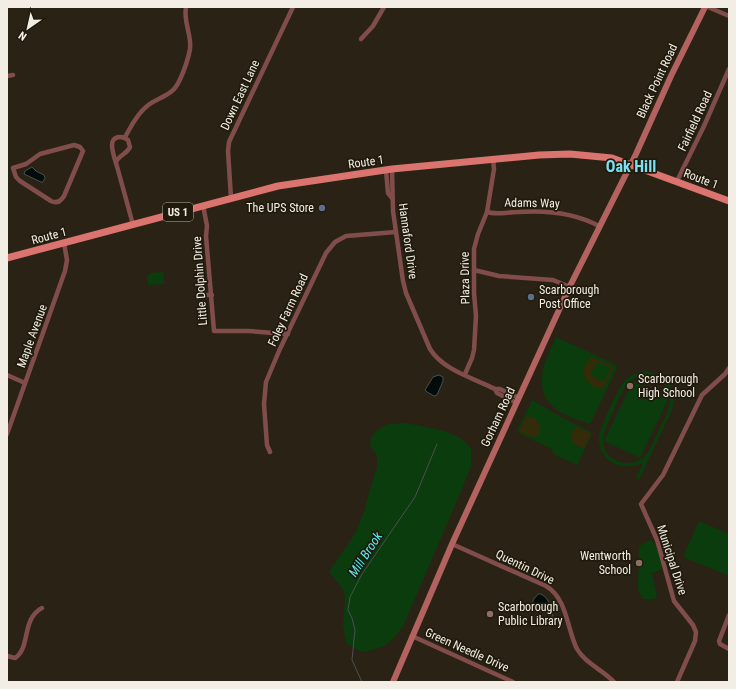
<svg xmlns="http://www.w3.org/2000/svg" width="736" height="689" font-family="'Roboto Condensed',sans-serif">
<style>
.green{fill:#0b3c0d;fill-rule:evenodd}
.sand{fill:#332b0a;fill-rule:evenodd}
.water{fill:#020c0c;stroke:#4a504d}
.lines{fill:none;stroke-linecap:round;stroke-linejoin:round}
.stream{stroke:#4a504d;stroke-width:1}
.minor{stroke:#804d4b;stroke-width:4.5}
.secondary{stroke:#b3635f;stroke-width:6}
.primary{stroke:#db736f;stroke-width:7}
.service-dot{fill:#5c6f8a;stroke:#201a0c;stroke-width:1.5}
.education-dot{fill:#8d6e63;stroke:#201a0c;stroke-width:1.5}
.labels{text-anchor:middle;stroke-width:3.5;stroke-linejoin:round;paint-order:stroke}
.shield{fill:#201a0c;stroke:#b4aea4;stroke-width:1}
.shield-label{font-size:11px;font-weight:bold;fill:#f3eee5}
.street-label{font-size:12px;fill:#f3eee5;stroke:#201a0c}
.poi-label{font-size:12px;fill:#f3eee5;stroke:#201a0c;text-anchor:start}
.water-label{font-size:13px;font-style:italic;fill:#5bedf0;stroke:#201a0c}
.district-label{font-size:16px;font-weight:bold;fill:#79e1f3;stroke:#201a0c}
</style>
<rect width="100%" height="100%" fill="#2a2315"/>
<g class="green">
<polygon points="163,272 164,284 148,285 147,277 150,273"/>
<path d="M556,337L616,365L617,368L590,424C568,417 542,409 542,382C542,378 542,373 543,369C546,358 552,348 556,337Z"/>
<path d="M642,372C665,370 680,391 671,412L639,480L636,478L643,463C622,472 598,462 599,437C600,427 618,388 625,381C630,376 635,373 642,372ZM641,376C659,374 674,388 669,406C667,416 661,425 657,434C653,442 650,452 643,458C636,463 627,464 620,462C592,452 606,427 614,410C620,396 625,380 641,376Z"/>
<polygon points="633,381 668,399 640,458 604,441"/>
<polygon points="532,400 559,416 591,432 592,434 577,465 553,454 552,449 520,434 518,429"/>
<path d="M407,423L444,431L459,437L471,448V466L459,496L403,626C390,644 385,648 362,652L346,643L343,626L345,601L344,592L341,586L329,572L356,532L364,512L370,489L377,468V456L370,445L371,438L377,430L389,424Z"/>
<polygon points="699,521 729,534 729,576 683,557"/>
<polygon points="651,540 656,546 663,569 652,573 657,596 654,599 643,599 638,589 639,546"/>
</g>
<g class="sand">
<path d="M592,357L614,367L603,389C586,388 576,369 592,357ZM596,363H599L609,367L610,370L605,380L602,381L592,376L591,374Z"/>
<polygon points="526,416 535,418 540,425 540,433 534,438 520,432 520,430"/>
<path d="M576,427H577L590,433L591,435L584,448C573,447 567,437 576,427Z"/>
</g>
<g class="water">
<polygon points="32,167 36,171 44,175 45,178 43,182 41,182 24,174 25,171"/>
<polygon points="439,375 443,377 443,381 437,395 434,396 427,392 425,390 433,377"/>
<path d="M538,594H541C550,599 551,608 553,617L533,605V600Z"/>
</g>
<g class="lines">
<polyline class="stream" points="362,682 352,660 355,630 352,618 348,610 350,597 362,574 415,497 437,444"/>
<g class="minor">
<polyline points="708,7 729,16"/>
<polyline points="361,39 373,26 384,7"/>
<polyline points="7,76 13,75"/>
<path d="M125,137C131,127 136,115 146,107C153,100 164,98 172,91C180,85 188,60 190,49C192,35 183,22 186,7"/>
<path d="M74,145L80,147L83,151L64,196C61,201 57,204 51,201L20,181L16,177L13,168L26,164L40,154Z"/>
<path d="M116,162C119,155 127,154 130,147L128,140C122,135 112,136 112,145C112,153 116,162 118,170C123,188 128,206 133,225"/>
<path d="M392,169L393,211L403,281L406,293L430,349C443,370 473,378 495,389H500L519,398"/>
<polyline points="386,170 388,193 392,198"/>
<polyline points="677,181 704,126 729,69"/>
<polyline points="231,198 228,151 229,142 293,7"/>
<polyline points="203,205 207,226 206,236 214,331 248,331 288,334"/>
<path d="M487,212C496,215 508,212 518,212C545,210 575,213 599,226"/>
<polyline points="474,270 499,276 553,280 570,287"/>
<polyline points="203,295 212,295"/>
<polyline points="465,374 472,358 474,350 476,316 474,293 474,249 478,234 487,212 494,169 493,159"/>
<polyline points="7,375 25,383"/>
<polyline points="495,389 497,393 517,403"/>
<polyline points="7,434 65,271 67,260 64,243"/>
<polyline points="270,452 267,445 264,404 266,382 279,351 326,253 335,242 346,236 396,232"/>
<path d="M452,544L546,586C567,598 567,629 577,649C585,663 603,670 614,682"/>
<polyline points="729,615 719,641 720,644 729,649"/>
<polyline points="412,636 513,682"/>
<path d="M7,656L15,658C31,648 21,619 42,608"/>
<polyline points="677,682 695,641 696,632 693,625 674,601 657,540 641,504 663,475 702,395 725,374 729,368"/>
</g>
<polyline class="secondary" points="393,682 452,544 570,286 636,154 671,76 705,7"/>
<polyline class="primary" points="7,258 278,186 392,169 539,155 570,154 612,158 729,201"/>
</g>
<g class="service-dot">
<circle cx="322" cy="208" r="4"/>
<circle cx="531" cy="297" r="4"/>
</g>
<g class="education-dot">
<circle cx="630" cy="386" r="4"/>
<circle cx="639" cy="563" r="4"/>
<circle cx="490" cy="614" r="4"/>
</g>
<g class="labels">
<rect class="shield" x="163" y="203" width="30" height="18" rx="3"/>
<g class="shield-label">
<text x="178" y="216">US 1</text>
</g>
<g class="street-label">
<text transform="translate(657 81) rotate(-65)" y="4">Black Point Road</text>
<text transform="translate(240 95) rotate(-65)" y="4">Down East Lane</text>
<text transform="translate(695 121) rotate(-65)" y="4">Fairfield Road</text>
<text transform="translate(366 162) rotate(-8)" y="4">Route 1</text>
<text transform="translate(701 179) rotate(21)" y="4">Route 1</text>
<text transform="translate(532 203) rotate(1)" y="4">Adams Way</text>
<text transform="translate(49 236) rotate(-15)" y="4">Route 1</text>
<text transform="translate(408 241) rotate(82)" y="4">Hannaford Drive</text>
<text transform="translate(465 278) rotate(-91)" y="4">Plaza Drive</text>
<text transform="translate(200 281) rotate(-94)" y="4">Little Dolphin Drive</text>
<text transform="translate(288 310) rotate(-65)" y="4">Foley Farm Road</text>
<text transform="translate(32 336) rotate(-70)" y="4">Maple Avenue</text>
<text transform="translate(498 417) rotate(-65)" y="4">Gorham Road</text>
<text transform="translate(672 560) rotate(72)" y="4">Municipal Drive</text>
<text transform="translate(525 567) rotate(26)" y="4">Quentin Drive</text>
<text transform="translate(467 650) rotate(24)" y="4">Green Needle Drive</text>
</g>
<g class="poi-label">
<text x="314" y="212" text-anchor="end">The UPS Store</text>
<text x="539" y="294">Scarborough<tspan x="539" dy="14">Post Office</tspan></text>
<text x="638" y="383">Scarborough<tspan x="638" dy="14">High School</tspan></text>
<text x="631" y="560" text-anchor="end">Wentworth<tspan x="631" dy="14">School</tspan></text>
<text x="498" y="611">Scarborough<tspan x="498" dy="14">Public Library</tspan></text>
</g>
<g class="water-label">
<text transform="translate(365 554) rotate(-57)" y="5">Mill Brook</text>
</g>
<g class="district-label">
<text x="631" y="172">Oak Hill</text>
</g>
</g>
<rect width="736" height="689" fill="none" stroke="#f3eee5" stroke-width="16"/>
<g transform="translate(28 28) rotate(214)" stroke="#201a0c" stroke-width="3" paint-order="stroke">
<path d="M0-3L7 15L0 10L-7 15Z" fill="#f3eee5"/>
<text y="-6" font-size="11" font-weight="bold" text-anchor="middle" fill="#f3eee5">N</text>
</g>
</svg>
